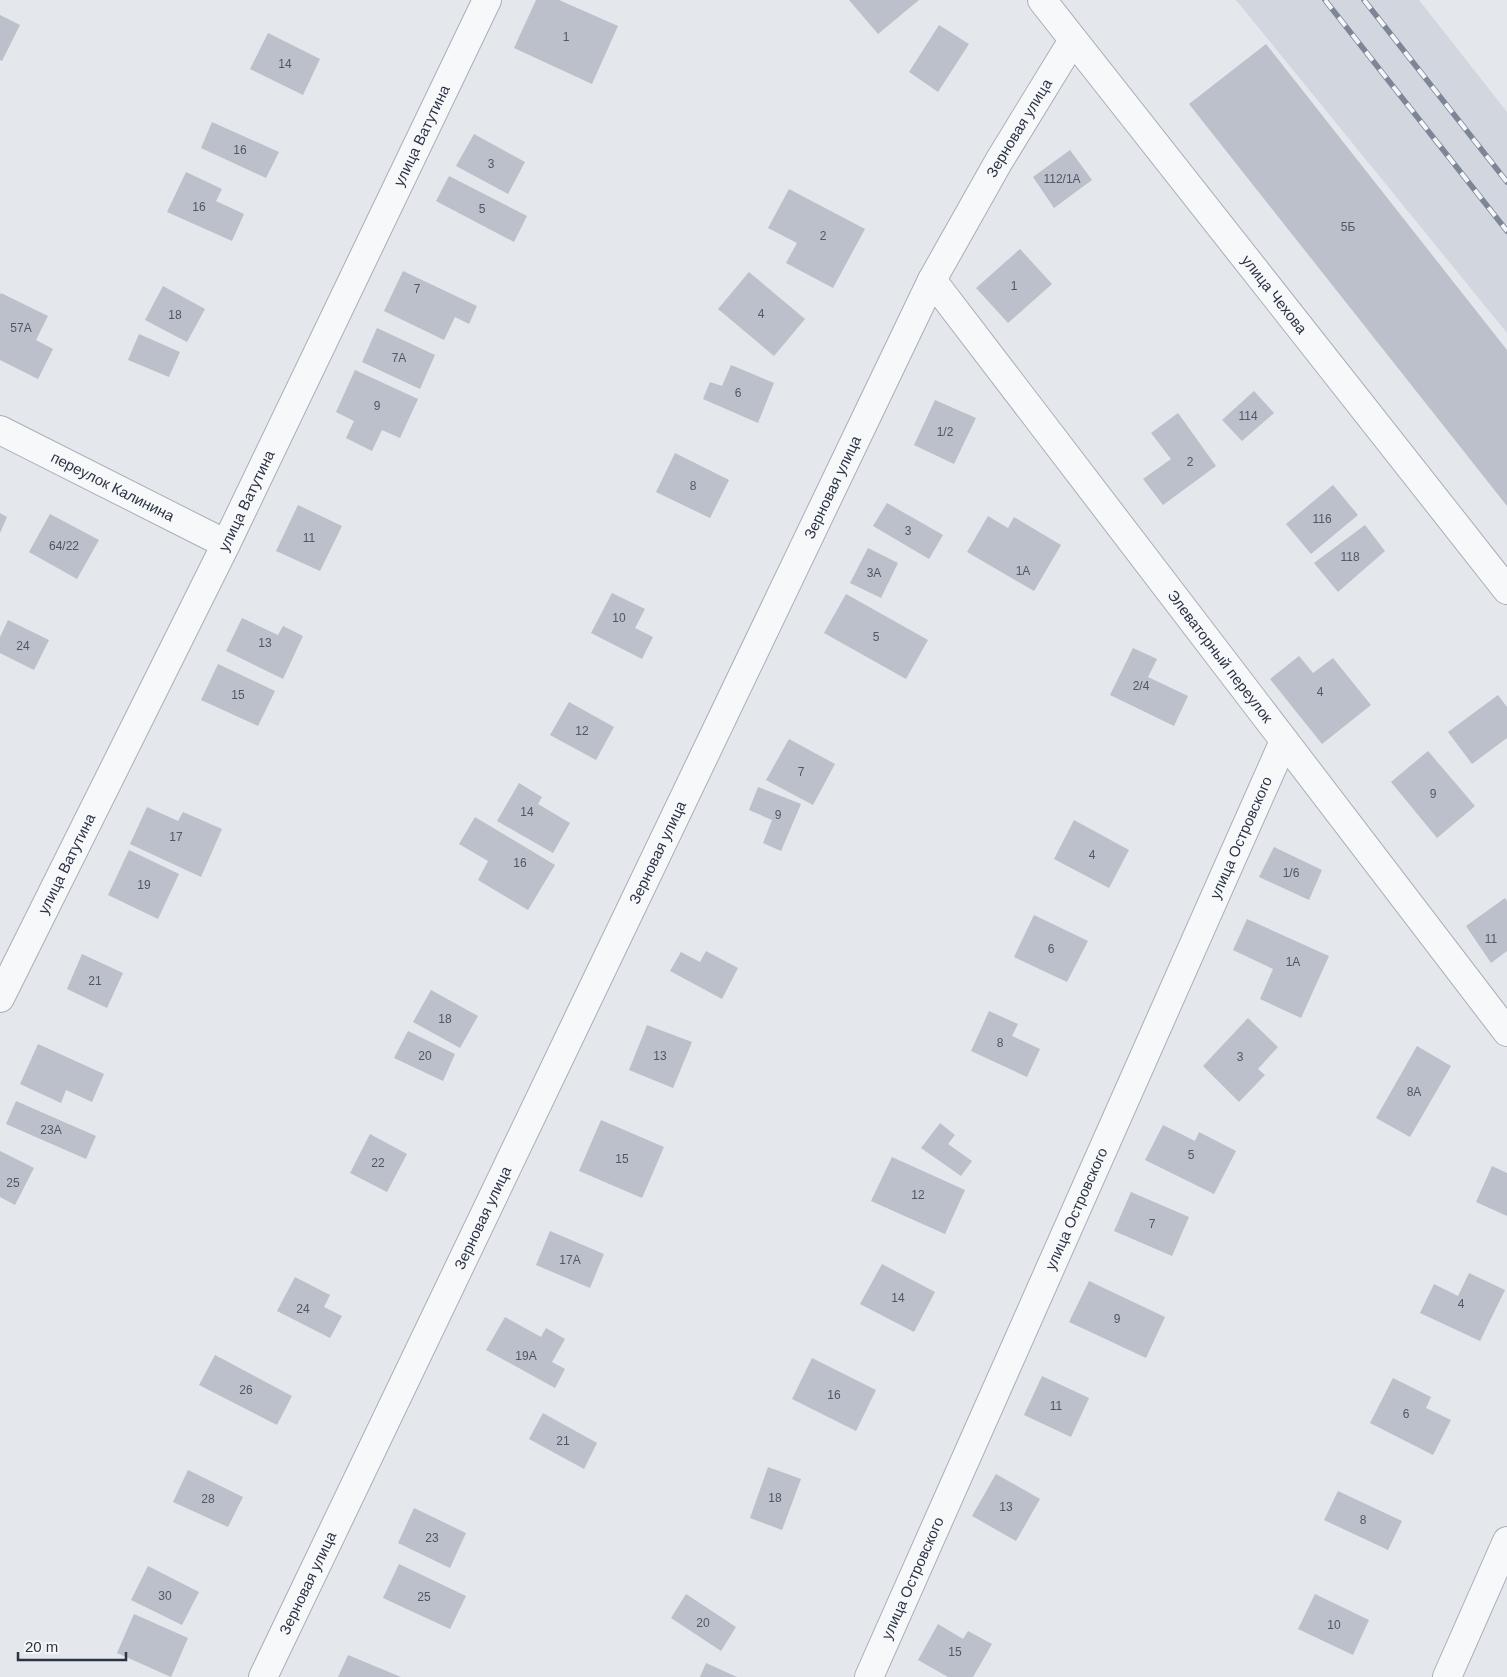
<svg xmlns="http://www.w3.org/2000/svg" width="1507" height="1677" font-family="Helvetica,sans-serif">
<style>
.built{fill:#d2d6de}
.building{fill:#bbc0ca}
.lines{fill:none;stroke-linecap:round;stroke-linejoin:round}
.minor-casing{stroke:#a9aeb7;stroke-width:30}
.minor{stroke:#f7f8fa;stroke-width:28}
.rail-casing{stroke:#7d8696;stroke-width:5.5}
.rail{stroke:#f4f6f9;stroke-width:4;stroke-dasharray:11;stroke-linecap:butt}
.labels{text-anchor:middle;stroke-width:4;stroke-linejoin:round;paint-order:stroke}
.number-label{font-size:12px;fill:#4f5766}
.street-label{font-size:15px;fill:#2b3445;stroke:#f4f6f9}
</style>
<rect width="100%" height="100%" fill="#e4e7ec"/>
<polygon class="built" points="1236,0 1419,0 1507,112 1507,333"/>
<g class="building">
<polygon points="536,0 559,0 618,26 592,84 514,48"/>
<polygon points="849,0 919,0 878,34"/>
<polygon points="0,15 20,25 2,61 0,60"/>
<polygon points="939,25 969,44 938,92 909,72"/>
<polygon points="268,33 320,59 303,95 250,69"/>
<polygon points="1266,44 1507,350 1507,506 1189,104"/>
<polygon points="212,122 279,152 266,178 201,148"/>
<polygon points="474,134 525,162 508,194 456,166"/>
<polygon points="1070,150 1092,180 1054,208 1033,177"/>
<polygon points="186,172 222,189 216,201 244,214 232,241 167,212"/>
<polygon points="449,176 527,216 514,242 436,201"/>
<polygon points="789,189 865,229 833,288 786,263 797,243 768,228"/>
<polygon points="1020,249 1052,284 1008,323 976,288"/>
<polygon points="403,271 477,306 469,324 455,317 444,340 384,311"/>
<polygon points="749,272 805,319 774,356 718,309"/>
<polygon points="163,286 205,309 187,342 145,320"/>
<polygon points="1,293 48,316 36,340 53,349 38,379 0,360 0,295"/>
<polygon points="377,328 435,355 420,389 362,362"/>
<polygon points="139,334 180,352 169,377 128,360"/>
<polygon points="731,365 774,383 758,423 703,399 710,382 722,386"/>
<polygon points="355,370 418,399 400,438 382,430 372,451 346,438 354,421 336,412"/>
<polygon points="1254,391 1274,413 1242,441 1222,420"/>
<polygon points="935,400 976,418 954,464 914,445"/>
<polygon points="1178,413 1216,466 1163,505 1143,479 1171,459 1151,433"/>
<polygon points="675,453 729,480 710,518 656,492"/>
<polygon points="1333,485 1358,515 1311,554 1286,524"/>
<polygon points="887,503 943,535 929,559 873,526"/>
<polygon points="298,505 342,526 320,571 276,551"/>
<polygon points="0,513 7,517 0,533"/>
<polygon points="50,514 99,540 77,579 29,552"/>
<polygon points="988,516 1008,528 1014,517 1061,545 1034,591 967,552"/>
<polygon points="1365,525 1385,551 1338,592 1314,563"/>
<polygon points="868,548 898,563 881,598 850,583"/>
<polygon points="612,593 645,609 635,628 653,637 642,659 591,633"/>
<polygon points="846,594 928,640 906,679 824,633"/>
<polygon points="242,618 278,635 283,626 303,636 283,679 226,651"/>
<polygon points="8,620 49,640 34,670 0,653 0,637"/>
<polygon points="1133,648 1157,659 1148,677 1188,696 1174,726 1110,695"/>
<polygon points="1299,656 1313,673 1333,658 1371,705 1322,744 1270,679"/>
<polygon points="218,664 275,691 258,726 201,700"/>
<polygon points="1498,695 1507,707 1507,738 1472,764 1448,732"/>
<polygon points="569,702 614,727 596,760 550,735"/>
<polygon points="789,739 835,764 813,805 766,780"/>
<polygon points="1428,751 1475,806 1437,838 1391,782"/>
<polygon points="519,783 542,797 538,804 570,823 553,853 497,821"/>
<polygon points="758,787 801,804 781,851 763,843 772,820 749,810"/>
<polygon points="147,807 178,821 183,812 222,829 201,877 130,844"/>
<polygon points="475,817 555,865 528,910 478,880 488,861 459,844"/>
<polygon points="1074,820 1129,850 1109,888 1054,859"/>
<polygon points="1274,847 1322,870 1309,900 1259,877"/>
<polygon points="129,850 179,874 158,919 108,895"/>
<polygon points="1505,898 1507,901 1507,951 1491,963 1466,926"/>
<polygon points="1034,915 1088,941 1067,982 1014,957"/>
<polygon points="1247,919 1329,956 1301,1018 1260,999 1273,969 1233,950"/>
<polygon points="706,951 738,968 722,999 670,971 681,952 700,962"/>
<polygon points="82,954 123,973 107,1008 67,989"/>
<polygon points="431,990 478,1016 460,1048 413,1022"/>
<polygon points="989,1011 1018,1024 1012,1036 1040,1049 1027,1077 971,1051"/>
<polygon points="1248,1018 1278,1047 1258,1069 1265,1075 1239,1102 1203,1066"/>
<polygon points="647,1025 692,1042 673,1088 629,1070"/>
<polygon points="408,1031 455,1054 443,1081 394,1058"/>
<polygon points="38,1044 104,1074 92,1102 66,1090 61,1103 20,1084"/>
<polygon points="1417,1046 1451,1066 1410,1137 1376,1118"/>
<polygon points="16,1101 96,1136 86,1159 6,1124"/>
<polygon points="601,1120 664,1147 642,1198 579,1171"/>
<polygon points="940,1123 955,1135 948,1144 972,1161 961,1176 921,1148"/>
<polygon points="1163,1125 1195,1141 1199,1132 1236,1151 1214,1194 1145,1160"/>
<polygon points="370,1134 407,1154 387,1192 350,1173"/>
<polygon points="0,1151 34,1168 15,1205 0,1197"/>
<polygon points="892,1157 965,1190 945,1234 871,1201"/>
<polygon points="1492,1166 1507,1173 1507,1216 1476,1202"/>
<polygon points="1131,1192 1189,1217 1172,1256 1114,1231"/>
<polygon points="550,1231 604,1254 590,1288 536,1265"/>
<polygon points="882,1264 935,1292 914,1332 860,1304"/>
<polygon points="1469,1273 1505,1290 1480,1341 1420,1313 1434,1284 1458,1296"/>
<polygon points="295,1277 330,1295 324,1307 342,1316 330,1338 277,1311"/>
<polygon points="1089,1281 1165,1317 1146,1358 1069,1322"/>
<polygon points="505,1317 541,1337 546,1328 565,1339 552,1362 565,1369 555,1388 486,1350"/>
<polygon points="215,1355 292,1396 277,1425 199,1385"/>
<polygon points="812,1358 876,1390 856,1431 792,1399"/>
<polygon points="1042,1376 1089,1398 1071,1437 1024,1415"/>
<polygon points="1393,1378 1431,1397 1426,1408 1451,1420 1433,1455 1370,1423"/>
<polygon points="543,1413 597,1443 584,1469 529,1439"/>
<polygon points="768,1467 801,1479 782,1530 750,1518"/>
<polygon points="188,1470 243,1497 228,1527 173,1502"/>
<polygon points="996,1474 1040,1499 1016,1541 972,1516"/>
<polygon points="1338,1491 1402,1521 1388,1550 1324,1520"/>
<polygon points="414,1508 466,1533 450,1568 398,1543"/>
<polygon points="399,1564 466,1596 450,1629 383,1598"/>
<polygon points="148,1566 199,1592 182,1625 131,1600"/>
<polygon points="686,1594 736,1627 721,1651 671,1618"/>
<polygon points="1315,1594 1369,1620 1353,1655 1298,1629"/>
<polygon points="134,1614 188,1638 171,1677 117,1653"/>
<polygon points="938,1624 963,1639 968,1631 992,1644 973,1677 948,1677 918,1660"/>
<polygon points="348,1655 401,1677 338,1677"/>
<polygon points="706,1663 737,1677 700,1677"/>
</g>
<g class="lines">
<g class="minor-casing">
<g id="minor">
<path id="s1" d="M1042,0L1507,590"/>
<path id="s2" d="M932,280L1507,1032"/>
<path id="s3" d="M0,430L226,544"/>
<path id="s4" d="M0,998L226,544L487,0"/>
<path id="s5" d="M263,1677L932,280L999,161L1073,40"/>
<path id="s6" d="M869,1677L1284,741"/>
<polyline points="1447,1677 1507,1541"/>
</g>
</g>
<use href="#minor" class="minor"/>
<g class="rail-casing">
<g id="rail">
<polyline points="1325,0 1507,231"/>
<polyline points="1364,0 1507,182"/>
</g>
</g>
<use href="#rail" class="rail"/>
</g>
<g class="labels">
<g class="number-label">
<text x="566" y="41">1</text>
<text x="285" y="68">14</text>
<text x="240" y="154">16</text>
<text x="491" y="168">3</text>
<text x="1062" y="183">112/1А</text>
<text x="199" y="211">16</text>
<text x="482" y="213">5</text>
<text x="1348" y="231">5Б</text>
<text x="823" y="240">2</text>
<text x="1014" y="290">1</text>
<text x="417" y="293">7</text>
<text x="761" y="318">4</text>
<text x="175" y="319">18</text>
<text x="21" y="332">57А</text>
<text x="399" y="362">7А</text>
<text x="738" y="397">6</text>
<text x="377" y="410">9</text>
<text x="1248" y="420">114</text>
<text x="945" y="436">1/2</text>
<text x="1190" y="466">2</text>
<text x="693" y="490">8</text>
<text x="1322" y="523">116</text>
<text x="908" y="535">3</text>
<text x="309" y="542">11</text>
<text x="64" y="550">64/22</text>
<text x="1350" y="561">118</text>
<text x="1023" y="575">1А</text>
<text x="874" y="577">3А</text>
<text x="619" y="622">10</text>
<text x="876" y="641">5</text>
<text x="265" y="647">13</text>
<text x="23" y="650">24</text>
<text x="1141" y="690">2/4</text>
<text x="1320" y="696">4</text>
<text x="238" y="699">15</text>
<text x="582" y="735">12</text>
<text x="801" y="776">7</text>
<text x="1433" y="798">9</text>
<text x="527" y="816">14</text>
<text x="778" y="819">9</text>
<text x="176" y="841">17</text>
<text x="1092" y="859">4</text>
<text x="520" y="867">16</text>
<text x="1291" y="877">1/6</text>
<text x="144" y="889">19</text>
<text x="1491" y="943">11</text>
<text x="1051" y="953">6</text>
<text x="1293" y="966">1А</text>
<text x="95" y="985">21</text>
<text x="445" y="1023">18</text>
<text x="1000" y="1047">8</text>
<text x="425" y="1060">20</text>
<text x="660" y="1060">13</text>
<text x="1240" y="1061">3</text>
<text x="1414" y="1096">8А</text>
<text x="51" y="1134">23А</text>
<text x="1191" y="1159">5</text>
<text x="622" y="1163">15</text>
<text x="378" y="1167">22</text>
<text x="13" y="1187">25</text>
<text x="918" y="1199">12</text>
<text x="1152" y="1228">7</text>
<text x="570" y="1264">17А</text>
<text x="898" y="1302">14</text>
<text x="1461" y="1308">4</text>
<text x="303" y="1313">24</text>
<text x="1117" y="1323">9</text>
<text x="526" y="1360">19А</text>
<text x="246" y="1394">26</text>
<text x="834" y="1399">16</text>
<text x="1056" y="1410">11</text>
<text x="1406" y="1418">6</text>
<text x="563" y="1445">21</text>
<text x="775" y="1502">18</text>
<text x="208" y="1503">28</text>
<text x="1006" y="1511">13</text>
<text x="1363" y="1524">8</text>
<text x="432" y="1542">23</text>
<text x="165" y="1600">30</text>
<text x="424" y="1601">25</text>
<text x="703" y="1627">20</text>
<text x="1334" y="1629">10</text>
<text x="955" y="1656">15</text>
</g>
<g class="street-label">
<text dy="5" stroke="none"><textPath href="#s5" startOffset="1724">Зерновая улица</textPath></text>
<text dy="5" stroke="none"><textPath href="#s4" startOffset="960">улица Ватутина</textPath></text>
<text dy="5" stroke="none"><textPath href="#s1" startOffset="375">улица Чехова</textPath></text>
<text dy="5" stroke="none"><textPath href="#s3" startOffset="126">переулок Калинина</textPath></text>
<text dy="5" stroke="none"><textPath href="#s5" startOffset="1319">Зерновая улица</textPath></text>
<text dy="5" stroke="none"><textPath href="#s4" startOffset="555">улица Ватутина</textPath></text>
<text dy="5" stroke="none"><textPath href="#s2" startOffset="474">Элеваторный переулок</textPath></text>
<text dy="5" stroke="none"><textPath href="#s6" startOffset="918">улица Островского</textPath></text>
<text dy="5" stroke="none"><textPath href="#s5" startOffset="914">Зерновая улица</textPath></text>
<text dy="5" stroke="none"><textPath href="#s4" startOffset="150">улица Ватутина</textPath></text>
<text dy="5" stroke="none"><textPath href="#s6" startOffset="512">улица Островского</textPath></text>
<text dy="5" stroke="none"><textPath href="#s5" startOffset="509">Зерновая улица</textPath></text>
<text dy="5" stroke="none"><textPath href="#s6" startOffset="108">улица Островского</textPath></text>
<text dy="5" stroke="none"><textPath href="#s5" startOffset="104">Зерновая улица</textPath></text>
</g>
</g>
<path d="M18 1652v8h108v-8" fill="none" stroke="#2b3445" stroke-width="2.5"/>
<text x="25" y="1652" font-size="15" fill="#2b3445" stroke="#f4f6f9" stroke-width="4" paint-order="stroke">20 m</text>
</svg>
